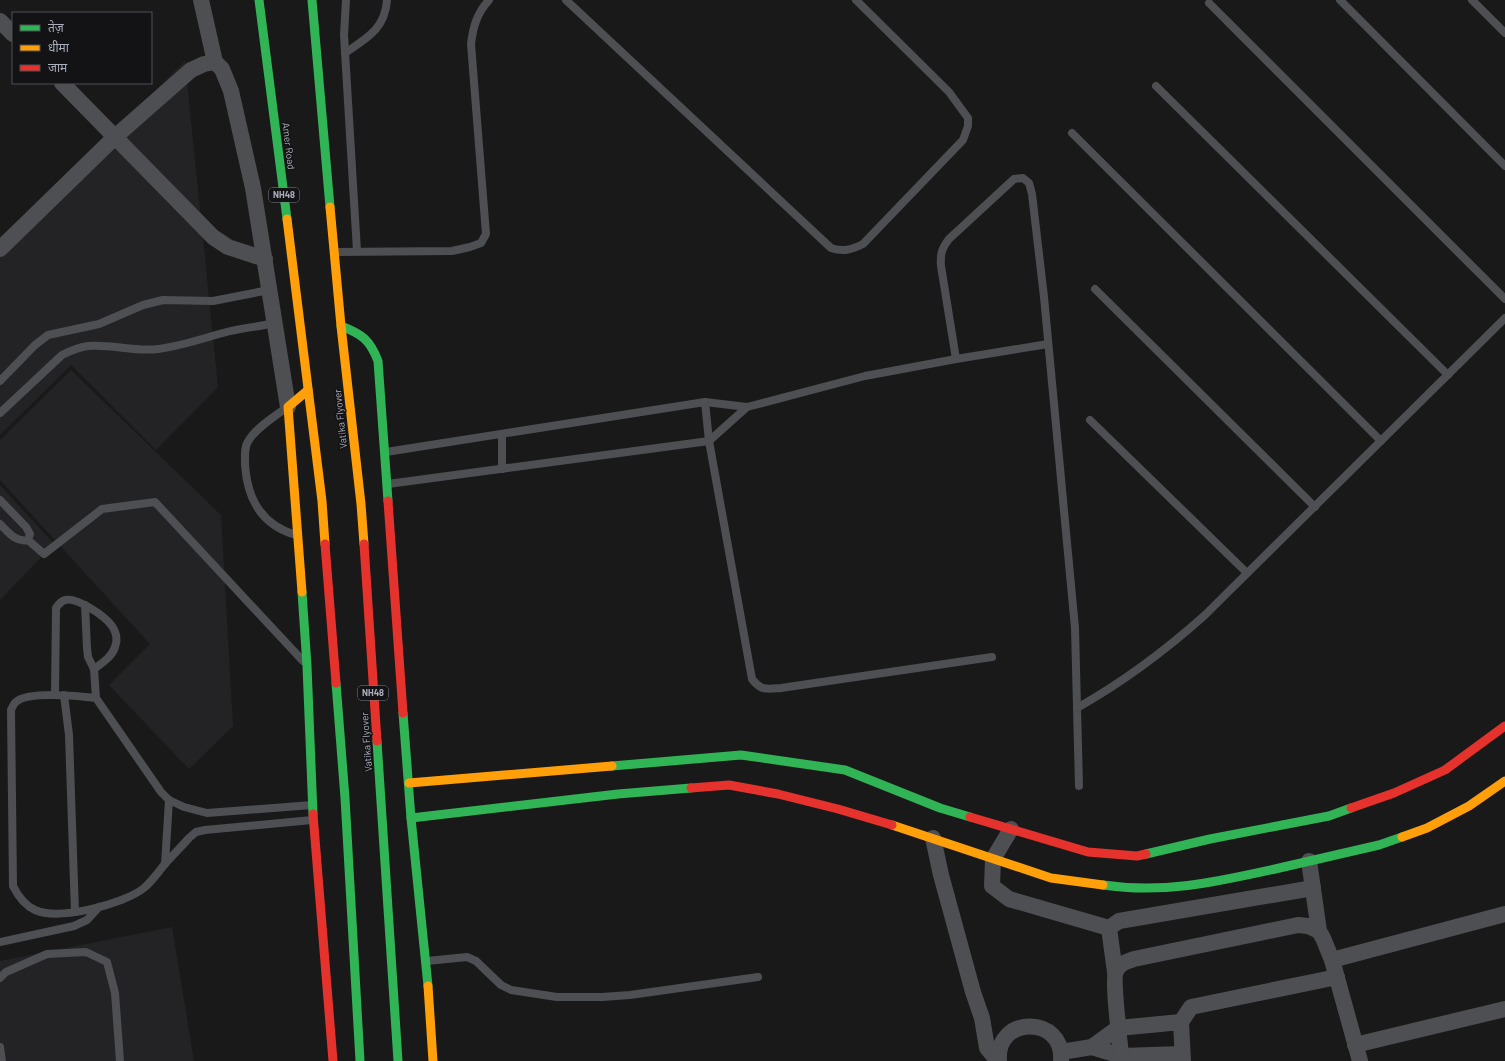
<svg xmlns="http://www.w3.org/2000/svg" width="1505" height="1061" font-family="Barlow,'Noto Sans Devanagari',sans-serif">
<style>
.built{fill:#232326}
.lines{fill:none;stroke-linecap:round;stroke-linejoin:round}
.lane{stroke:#4d4f52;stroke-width:8}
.street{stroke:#4d4f52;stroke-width:16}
.fast{stroke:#30b455;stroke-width:9}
.slow{stroke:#ff9f0a;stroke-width:9}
.jam{stroke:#e5322d;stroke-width:9}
.labels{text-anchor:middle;stroke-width:3;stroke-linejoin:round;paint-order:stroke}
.shield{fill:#131315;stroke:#7d8089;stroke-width:1}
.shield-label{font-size:9px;font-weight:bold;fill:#aaaebb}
.street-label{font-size:10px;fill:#aaaebb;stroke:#131315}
</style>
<rect width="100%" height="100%" fill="#191919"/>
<g class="built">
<polygon points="185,61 218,387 156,450 71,365 0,435 0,245"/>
<polygon points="71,370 221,515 233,726 189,769 109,685 150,644 0,480 0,440"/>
<polygon points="0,485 54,544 0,600"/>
<polygon points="172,927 194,1061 0,1061 0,961"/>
</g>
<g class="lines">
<g class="lane">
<polyline points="346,0 344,35 357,251"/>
<path d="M566,0L831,248C843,252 851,250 863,244L963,140L968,126V118L949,92L856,0"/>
<polyline points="1340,0 1505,166"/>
<polyline points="1472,0 1505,33"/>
<polyline points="1209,3 1505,299"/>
<path d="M345,53C367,38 385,29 387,0"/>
<polyline points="1156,86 1448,375"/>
<polyline points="1072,133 1381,441"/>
<path d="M336,252L452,251L470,247L481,243L486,234L471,44C473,27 477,13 489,0"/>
<polyline points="1095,289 1315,507"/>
<path d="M956,359L941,266C940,254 942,248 949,239L1014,179L1023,178L1029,183L1032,194L1044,297L1075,628L1079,786"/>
<polyline points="0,381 35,345 48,335 99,324 143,305 163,300 213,301 269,290"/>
<path d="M705,402L709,441L752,679C761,691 767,689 781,688L992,657"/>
<path d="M286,408C275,416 255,429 249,440C244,446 245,456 245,464C247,498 261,525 296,535"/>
<path d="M0,413L62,355C70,351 79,347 88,346C112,344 135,352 158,349C181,346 201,339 223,333C240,328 258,327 274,323"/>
<polyline points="1090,420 1247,573"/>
<polyline points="386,452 705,402 747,407 865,376 956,359 1048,344"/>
<polyline points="502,469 502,434"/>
<polyline points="388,484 709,441 747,407"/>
<path d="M0,500L26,527L30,534L28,540C16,543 8,532 0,524"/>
<polyline points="28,540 44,554 102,509 155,502 303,661"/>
<polyline points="85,605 87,648 88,657 94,669 96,698"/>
<path d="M55,695L56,608C58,605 61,601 65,600C77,597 105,616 112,626C116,632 118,640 115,647C112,657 102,663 94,669"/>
<polyline points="64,695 69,735 75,912"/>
<path d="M1077,708C1123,682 1166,650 1205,615L1505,318"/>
<path d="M312,805L207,813L184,807L169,800L161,792L96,698C80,696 27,691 16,702C14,703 12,708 11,710L13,886C18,896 24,905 35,910C59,921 124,904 144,888C152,881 158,873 164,865C172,856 181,847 189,838L196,832L205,830L312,820"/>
<polyline points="165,864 169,800"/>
<polyline points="0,942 74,926 87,920 99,907"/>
<polyline points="427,961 467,957 476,961 501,985 511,990 557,997 602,997 630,995 758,977"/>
<polyline points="0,978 6,972 47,954 86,952 107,962 115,993 120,1061"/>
<polyline points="0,1047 2,1061"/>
</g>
<g class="street">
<polyline points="201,0 215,62"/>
<polyline points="0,21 13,34"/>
<polyline points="62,83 213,237 228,247 265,259"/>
<polyline points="0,249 116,136 191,70 204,64 215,62 222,69 231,91 253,188 288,407"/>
<polyline points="1011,829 993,859 992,886 1009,899 1109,928"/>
<polyline points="933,838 941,875 973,992 982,1018 987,1048 998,1061"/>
<polyline points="1309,861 1319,931 1323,938 1332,960 1360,1061"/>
<polyline points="1332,960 1505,914"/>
<polyline points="1115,972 1109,928 1119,921 1313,888"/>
<polyline points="1355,1045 1505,1009"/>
<polyline points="1092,1047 1118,1028 1181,1022"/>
<polyline points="1061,1052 1092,1047 1121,1056 1182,1054"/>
<path d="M1121,1056C1120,1042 1112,979 1116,971C1120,963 1126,962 1134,959L1298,925L1308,926L1319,931"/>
<path d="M999,1061C995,1015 1065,1015 1061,1061"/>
<polyline points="1183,1061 1181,1022 1191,1007 1337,977"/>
</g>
<g class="fast">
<polyline points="259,0 287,219"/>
<polyline points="312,0 330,207"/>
<path d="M341,326C362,334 370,340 378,361L388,501"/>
<polyline points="302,592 307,666 313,814"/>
<polyline points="336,683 345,798 360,1061"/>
<polyline points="403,713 411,818 428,986"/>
<polyline points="377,741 398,1061"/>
<polyline points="612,766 741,755 845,770 940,808 970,817"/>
<polyline points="411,818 618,794 691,788"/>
<polyline points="1146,854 1210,839 1329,816 1351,808"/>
<path d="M1103,885C1164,894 1216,882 1275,869C1310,861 1344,853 1379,845L1402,837"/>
</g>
<g class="slow">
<polyline points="330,207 341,326 361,504 364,544"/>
<polyline points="287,219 322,501 325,544"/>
<polyline points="302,592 288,407 308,390"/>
<polyline points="409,783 612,766"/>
<polyline points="892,825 1051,878 1103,885"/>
<polyline points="1402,837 1427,828 1469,806 1505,781"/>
<polyline points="428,986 433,1061"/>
</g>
<g class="jam">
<polyline points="388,501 403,713"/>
<polyline points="325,544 336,683"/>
<polyline points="364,544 377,741"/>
<polyline points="691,788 729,785 778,794 838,809 892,825"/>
<polyline points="1351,808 1394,793 1445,770 1505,726"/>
<polyline points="313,814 333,1061"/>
<polyline points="970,817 1088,852 1137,856 1146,854"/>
</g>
</g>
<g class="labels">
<g class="shield">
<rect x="269" y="188" width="30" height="14" rx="3"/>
<rect x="358" y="686" width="30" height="14" rx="3"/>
</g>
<g class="shield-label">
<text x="284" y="198">NH48</text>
<text x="373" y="696">NH48</text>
</g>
<g class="street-label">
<text transform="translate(289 146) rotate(83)" y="4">Amer Road</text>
<text transform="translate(340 419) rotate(-96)" y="4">Vatika Flyover</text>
<text transform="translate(366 742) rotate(-94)" y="4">Vatika Flyover</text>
</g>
</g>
<rect x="12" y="12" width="140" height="72" fill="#131315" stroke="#4f5157"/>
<rect x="20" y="25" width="20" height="6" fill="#30b455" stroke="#4f5157"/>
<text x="48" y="32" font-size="12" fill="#aaaebb">तेज़</text>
<rect x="20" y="45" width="20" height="6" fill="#ff9f0a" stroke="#4f5157"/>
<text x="48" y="52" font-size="12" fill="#aaaebb">धीमा</text>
<rect x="20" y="65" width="20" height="6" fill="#e5322d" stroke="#4f5157"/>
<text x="48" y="72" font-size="12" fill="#aaaebb">जाम</text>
</svg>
